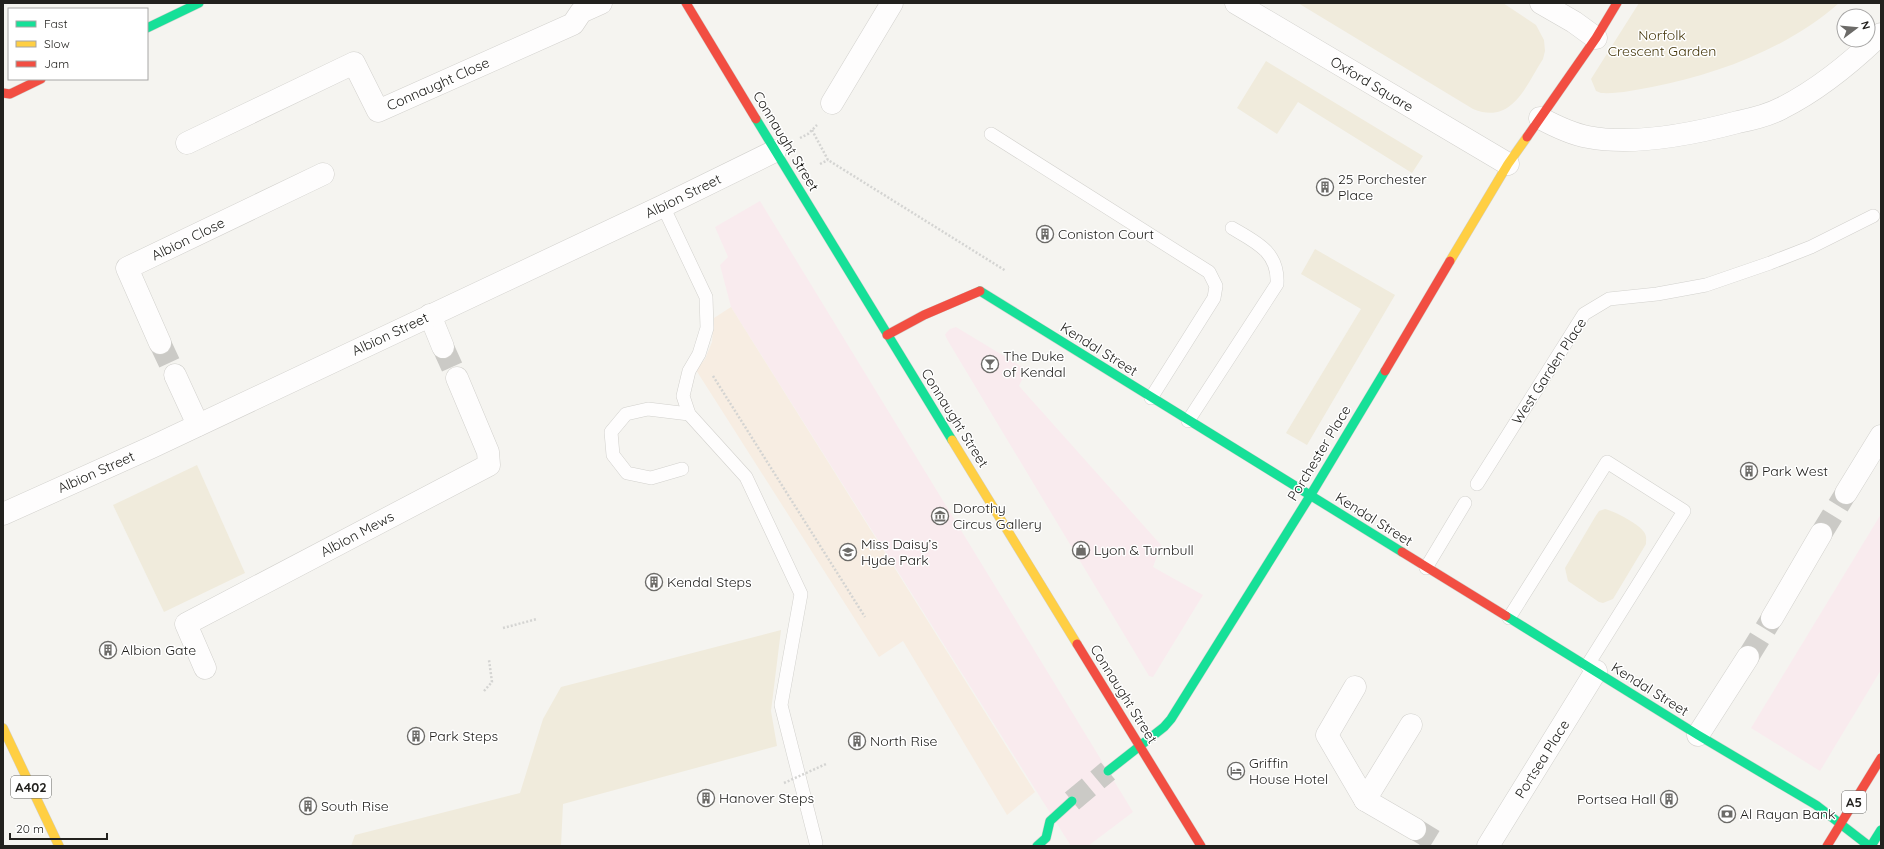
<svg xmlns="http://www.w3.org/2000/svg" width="1884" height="849" font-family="Quicksand,sans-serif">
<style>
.commercial{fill:#f9ebee}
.education{fill:#f7ede2}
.green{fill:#f0ebdc}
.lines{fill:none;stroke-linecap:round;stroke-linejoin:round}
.street-tunnel{stroke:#cbcac6;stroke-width:22;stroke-dasharray:22 11;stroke-linecap:butt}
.secondary-tunnel{stroke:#cbcac6;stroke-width:22;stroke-dasharray:22 11;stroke-linecap:butt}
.lane-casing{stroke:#d2d1cd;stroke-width:14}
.street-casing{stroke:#d2d1cd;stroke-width:23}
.fast-casing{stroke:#d2d1cd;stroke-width:10}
.slow-casing{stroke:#d2d1cd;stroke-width:10}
.jam-casing{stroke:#d2d1cd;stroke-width:10}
.path{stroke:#d4d4d2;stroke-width:2.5;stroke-dasharray:2 2;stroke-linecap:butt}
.lane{stroke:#fefdfd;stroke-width:13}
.street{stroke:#fefdfd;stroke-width:22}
.fast{stroke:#16e098;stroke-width:9}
.slow{stroke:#ffcf43;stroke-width:9}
.jam{stroke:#f24e42;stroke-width:9}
.path-bridge{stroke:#d4d4d2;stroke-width:2.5;stroke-dasharray:2 2;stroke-linecap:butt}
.labels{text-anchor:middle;stroke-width:3;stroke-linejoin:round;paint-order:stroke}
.shield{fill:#fff;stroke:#646462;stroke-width:1}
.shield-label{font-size:13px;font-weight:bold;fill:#22211e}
.park-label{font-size:14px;fill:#433509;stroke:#fff}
.street-label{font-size:14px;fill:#22211e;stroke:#fff}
.poi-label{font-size:14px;fill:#22211e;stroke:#fff;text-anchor:start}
</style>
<rect width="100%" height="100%" fill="#f5f4f0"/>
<g class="commercial">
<polygon points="760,201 1133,812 1088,846 1071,846 731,307 720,265 728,257 715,227"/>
<polygon points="956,327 1027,370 1019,386 1161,545 1153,567 1203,595 1153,677 1149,676 948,341 945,335 947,332 950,329"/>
<polygon points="1881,514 1881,670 1820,771 1751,728"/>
</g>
<polygon class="education" points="731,307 1035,792 1007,815 903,641 879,657 696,370 705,359 712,342 714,318"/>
<g class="green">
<path d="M1298,3H1503L1536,25L1544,40L1545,51L1543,59C1525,87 1512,125 1473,109Z"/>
<path d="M1639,3H1839C1788,48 1719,74 1652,87C1636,90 1618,94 1601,93L1596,91L1591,79Z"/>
<polygon points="1266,61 1423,156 1412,173 1298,102 1277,134 1237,108"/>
<polygon points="1315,249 1395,295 1307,445 1286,433 1361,309 1301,274"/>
<polygon points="197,465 245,573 164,612 113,505"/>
<path d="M1605,509C1614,511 1639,524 1644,532C1647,536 1646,540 1646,544L1613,599L1603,603L1599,602L1568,581L1565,568L1595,517L1599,511Z"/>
<polygon points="781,630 771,711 777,746 563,804 561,846 351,846 355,835 520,793 543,719 561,687"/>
</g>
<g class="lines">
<g class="street-tunnel">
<polyline points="160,343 175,375"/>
<polyline points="443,347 457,378"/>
<polyline points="1821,534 1846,493"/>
<polyline points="1748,657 1772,618"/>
<polyline points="1415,829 1443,846"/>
</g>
<polyline class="secondary-tunnel" points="1072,801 1108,771"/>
<g class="lane-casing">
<g id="lane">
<polyline points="991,134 1209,272 1216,286 1214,298 1151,398"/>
<polyline points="663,206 706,297 707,328 699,354 689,371 683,396 689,414 746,477 801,594 781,705 816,843"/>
<path d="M1188,421L1277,284C1279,252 1256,242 1232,228"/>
<polyline points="682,469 651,478 627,473 613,455 611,432 626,414 648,409 689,414"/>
<polyline points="1477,484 1584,314 1609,299 1657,294 1706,285 1770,263 1811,247 1873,216"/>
<polyline points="1426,568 1465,503"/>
<polyline points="1509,618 1607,462 1684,511 1587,666"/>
</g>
</g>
<g class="street-casing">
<g id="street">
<polyline points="1236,3 1508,164"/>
<polyline points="1541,3 1574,22 1596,38"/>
<polyline points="832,103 892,3"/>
<path d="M1540,118C1555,126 1571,134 1588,137C1635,146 1693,134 1738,122C1753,119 1769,115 1782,108C1818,90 1852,62 1881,34"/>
<polyline points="187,143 354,63 378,111 573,24 581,12 601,3"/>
<polyline points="430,315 443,347"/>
<polyline points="160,343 127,268 323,174"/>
<polyline points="175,375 198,425"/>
<polyline points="1846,493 1881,436"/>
<polyline points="3,514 152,447 663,206 775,151"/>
<polyline points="1772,618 1821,534"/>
<polyline points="205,668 186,624 489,465 488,452 457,378"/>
<polyline points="1355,687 1327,735 1365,800 1415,829"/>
<polyline points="1698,735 1748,657"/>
<polyline points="1365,800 1411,725"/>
<polyline points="1488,846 1596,671"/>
</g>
</g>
<g class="fast-casing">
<g id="fast">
<polyline points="147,28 199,3"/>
<polyline points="756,119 952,440"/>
<polyline points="980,291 1402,552"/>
<polyline points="1506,616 1698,735 1816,805 1869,846"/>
<polyline points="1108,771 1164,727 1171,719 1310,496 1385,371"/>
<polyline points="1037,846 1046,838 1050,821 1072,801"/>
<polyline points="1871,846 1881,830"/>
</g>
</g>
<g class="slow-casing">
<g id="slow">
<polyline points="1450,261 1508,164 1527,137"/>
<polyline points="952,440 1077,644"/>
<polyline points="3,728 59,846"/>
</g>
</g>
<g class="jam-casing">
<g id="jam">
<polyline points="686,3 756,119"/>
<polyline points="3,93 10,94 41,79"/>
<polyline points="1527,137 1596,38 1617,3"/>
<polyline points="887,335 924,315 980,291"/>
<polyline points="1385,371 1450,261"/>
<polyline points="1402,552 1506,616"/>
<polyline points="1077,644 1201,846"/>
<polyline points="1827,846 1881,758"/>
</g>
</g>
<g class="path">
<polyline points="812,130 828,160 1006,271"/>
<polyline points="800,138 808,134 817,125"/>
<polyline points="820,164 828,160"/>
<polyline points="713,376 865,617"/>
<polyline points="503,628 537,619"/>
<polyline points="484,691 492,682 489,660"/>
</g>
<use href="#lane" class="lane"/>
<use href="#street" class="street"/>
<use href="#fast" class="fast"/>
<use href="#slow" class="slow"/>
<use href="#jam" class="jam"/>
<polyline class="path-bridge" points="784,783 826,764"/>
</g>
<defs>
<g id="building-ring" transform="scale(0.9)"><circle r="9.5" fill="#fff" stroke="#6c6b68" stroke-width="1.5"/><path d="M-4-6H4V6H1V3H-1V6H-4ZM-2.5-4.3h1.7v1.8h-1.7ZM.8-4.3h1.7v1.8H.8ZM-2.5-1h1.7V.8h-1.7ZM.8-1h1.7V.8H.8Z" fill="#6c6b68"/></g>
<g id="bar-ring" transform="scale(0.9)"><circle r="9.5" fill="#fff" stroke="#6c6b68" stroke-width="1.5"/><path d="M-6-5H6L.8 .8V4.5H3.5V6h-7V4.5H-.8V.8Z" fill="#6c6b68"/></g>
<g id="museum-ring" transform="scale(0.9)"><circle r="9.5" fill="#fff" stroke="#6c6b68" stroke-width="1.5"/><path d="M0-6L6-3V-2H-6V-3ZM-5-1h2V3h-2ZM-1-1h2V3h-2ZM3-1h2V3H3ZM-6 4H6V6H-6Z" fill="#6c6b68"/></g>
<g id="shop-ring" transform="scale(0.9)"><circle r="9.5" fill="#fff" stroke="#6c6b68" stroke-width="1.5"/><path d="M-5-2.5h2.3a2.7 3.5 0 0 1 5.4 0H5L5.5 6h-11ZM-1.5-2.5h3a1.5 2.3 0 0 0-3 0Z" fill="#6c6b68"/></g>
<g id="school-ring" transform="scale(0.9)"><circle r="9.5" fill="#fff" stroke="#6c6b68" stroke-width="1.5"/><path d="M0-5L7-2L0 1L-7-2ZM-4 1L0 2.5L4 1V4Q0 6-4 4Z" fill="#6c6b68"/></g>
<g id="hotel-ring" transform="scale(0.9)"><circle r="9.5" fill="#fff" stroke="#6c6b68" stroke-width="1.5"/><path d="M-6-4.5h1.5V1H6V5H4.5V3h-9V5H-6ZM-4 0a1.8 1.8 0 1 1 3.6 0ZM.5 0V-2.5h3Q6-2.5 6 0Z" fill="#6c6b68"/></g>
<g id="bank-ring" transform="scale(0.9)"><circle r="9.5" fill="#fff" stroke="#6c6b68" stroke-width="1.5"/><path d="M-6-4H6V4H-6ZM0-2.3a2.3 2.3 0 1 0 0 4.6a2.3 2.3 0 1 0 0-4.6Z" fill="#6c6b68"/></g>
</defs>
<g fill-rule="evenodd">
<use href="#building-ring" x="1325" y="187"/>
<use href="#building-ring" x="1045" y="234"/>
<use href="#bar-ring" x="990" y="364"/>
<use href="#building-ring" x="1749" y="471"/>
<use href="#museum-ring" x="940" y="516"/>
<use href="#shop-ring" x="1081" y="550"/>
<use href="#school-ring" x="848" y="552"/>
<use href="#building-ring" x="654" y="582"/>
<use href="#building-ring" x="108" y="650"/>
<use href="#building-ring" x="416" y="736"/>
<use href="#building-ring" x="857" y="741"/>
<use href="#hotel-ring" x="1236" y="771"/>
<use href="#building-ring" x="706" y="798"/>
<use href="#building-ring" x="1669" y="799"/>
<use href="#building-ring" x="308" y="806"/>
<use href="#bank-ring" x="1727" y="814"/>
</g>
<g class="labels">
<g class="shield">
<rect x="11" y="776" width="40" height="22" rx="3"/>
<rect x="1842" y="791" width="24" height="22" rx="3"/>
</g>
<g class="shield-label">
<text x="31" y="792">A402</text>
<text x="1854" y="807">A5</text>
</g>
<g class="park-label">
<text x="1662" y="40">Norfolk<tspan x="1662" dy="16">Crescent Garden</tspan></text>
</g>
<g class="street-label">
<text transform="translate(438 84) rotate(-24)" y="5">Connaught Close</text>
<text transform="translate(1372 84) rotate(31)" y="5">Oxford Square</text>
<text transform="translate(786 141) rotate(59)" y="5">Connaught Street</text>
<text transform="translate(683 196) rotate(-26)" y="5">Albion Street</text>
<text transform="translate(188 239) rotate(-26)" y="5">Albion Close</text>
<text transform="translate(390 334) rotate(-25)" y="5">Albion Street</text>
<text transform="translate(1099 349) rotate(32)" y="5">Kendal Street</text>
<text transform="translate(1549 371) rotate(-57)" y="5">West Garden Place</text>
<text transform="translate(955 418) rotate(58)" y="5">Connaught Street</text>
<text transform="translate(1319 453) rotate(-59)" y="5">Porchester Place</text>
<text transform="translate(96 472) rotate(-24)" y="5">Albion Street</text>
<text transform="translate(1374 519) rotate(32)" y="5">Kendal Street</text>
<text transform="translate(357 534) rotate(-28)" y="5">Albion Mews</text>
<text transform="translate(1650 689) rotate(32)" y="5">Kendal Street</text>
<text transform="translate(1124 694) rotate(58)" y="5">Connaught Street</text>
<text transform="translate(1542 759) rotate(-58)" y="5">Portsea Place</text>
</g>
<g class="poi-label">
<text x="1338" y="184">25 Porchester<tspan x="1338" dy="16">Place</tspan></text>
<text x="1058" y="239">Coniston Court</text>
<text x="1003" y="361">The Duke<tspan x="1003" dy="16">of Kendal</tspan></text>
<text x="1762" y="476">Park West</text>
<text x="953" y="513">Dorothy<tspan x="953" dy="16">Circus Gallery</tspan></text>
<text x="861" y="549">Miss Daisy’s<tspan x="861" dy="16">Hyde Park</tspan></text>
<text x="1094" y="555">Lyon &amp; Turnbull</text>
<text x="667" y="587">Kendal Steps</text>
<text x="121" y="655">Albion Gate</text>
<text x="429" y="741">Park Steps</text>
<text x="870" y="746">North Rise</text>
<text x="1249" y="768">Griffin<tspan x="1249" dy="16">House Hotel</tspan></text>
<text x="719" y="803">Hanover Steps</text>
<text x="1656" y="804" text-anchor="end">Portsea Hall</text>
<text x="321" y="811">South Rise</text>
<text x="1740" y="819">Al Rayan Bank</text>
</g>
</g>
<rect width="1884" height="849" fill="none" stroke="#22211e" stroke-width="8"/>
<rect x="8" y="8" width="140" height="72" fill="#ffffff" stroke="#a7a6a5"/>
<rect x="16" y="21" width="20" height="6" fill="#16e098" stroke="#a7a6a5"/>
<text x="44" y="28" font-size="12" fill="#22211e">Fast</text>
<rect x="16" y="41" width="20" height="6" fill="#ffcf43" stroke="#a7a6a5"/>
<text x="44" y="48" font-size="12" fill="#22211e">Slow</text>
<rect x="16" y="61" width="20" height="6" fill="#f24e42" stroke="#a7a6a5"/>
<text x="44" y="68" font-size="12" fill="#22211e">Jam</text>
<g transform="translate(1856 28) rotate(74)"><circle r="19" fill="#ffffff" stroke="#a7a6a5"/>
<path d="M0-3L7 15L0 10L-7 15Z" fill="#6c6b68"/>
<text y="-6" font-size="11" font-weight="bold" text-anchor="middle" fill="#22211e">N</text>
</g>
<path d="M10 833v6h97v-6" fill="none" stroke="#22211e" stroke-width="2"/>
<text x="16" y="833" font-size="12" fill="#22211e" stroke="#ffffff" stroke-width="3" paint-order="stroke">20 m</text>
</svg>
